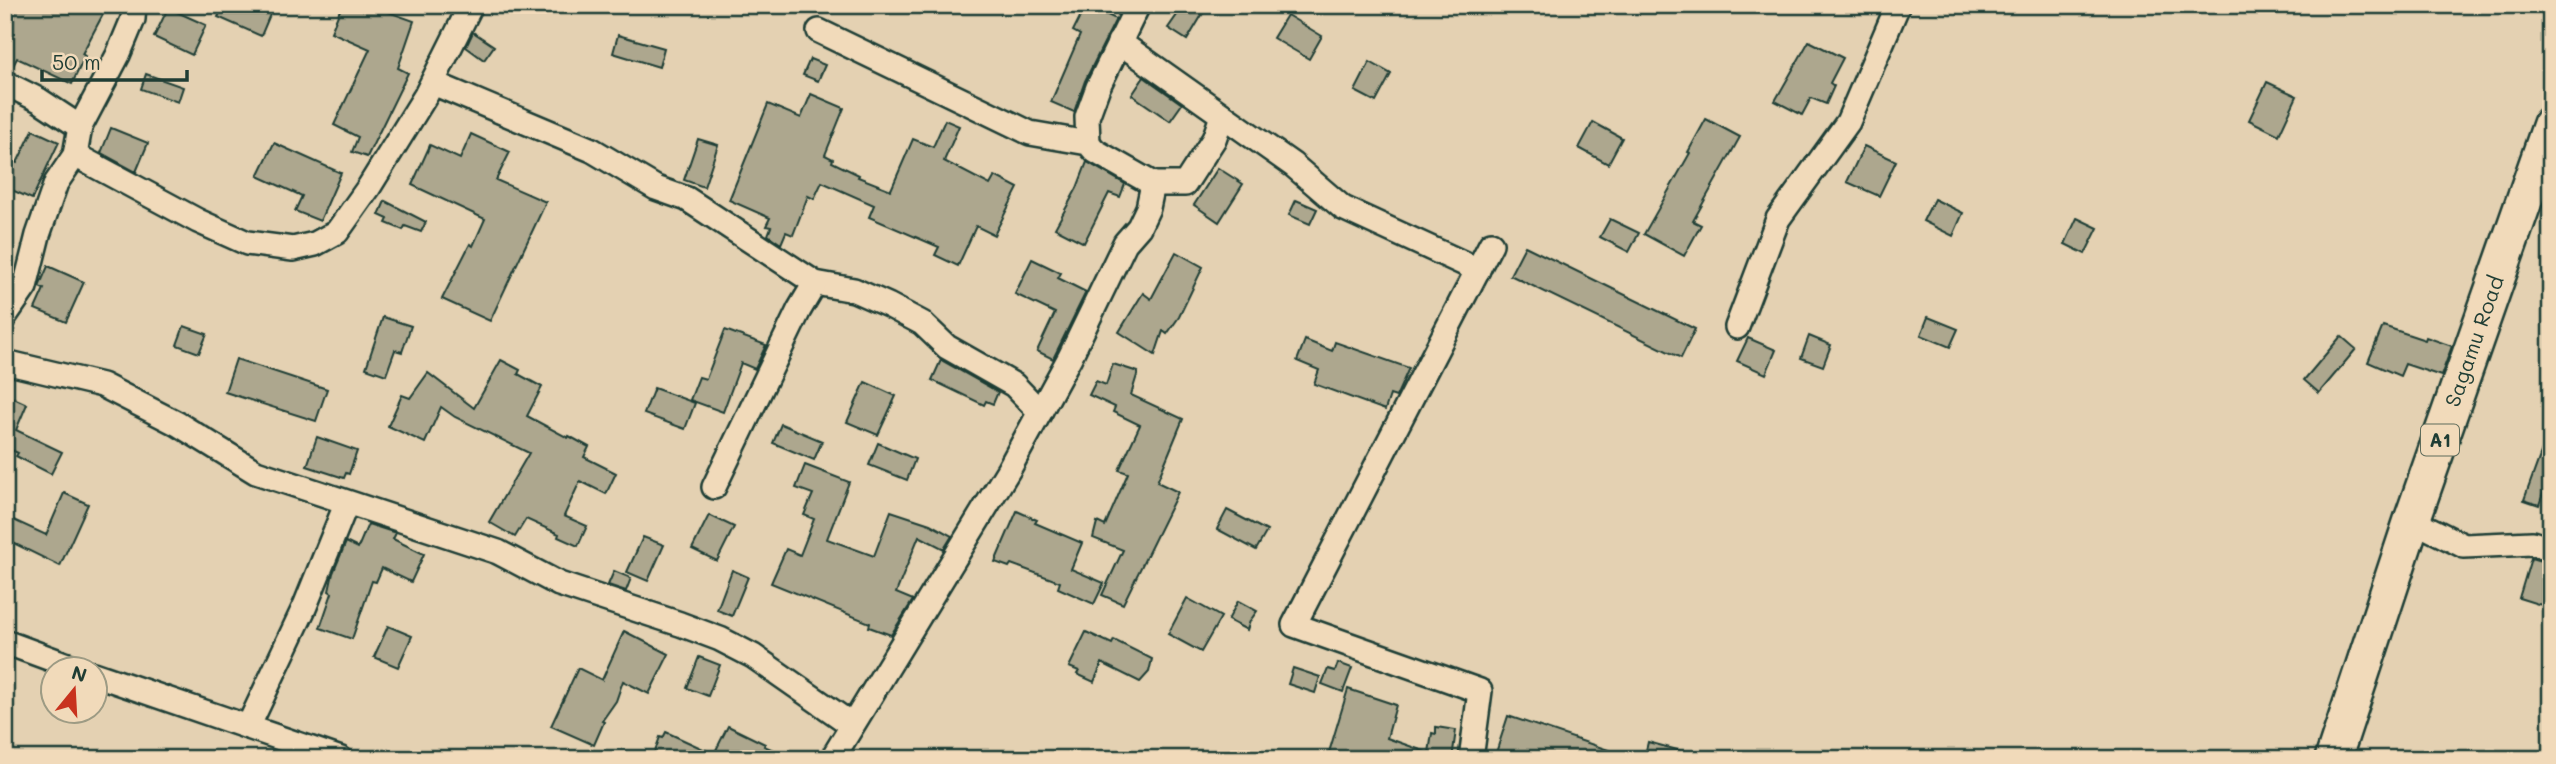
<svg xmlns="http://www.w3.org/2000/svg" width="2556" height="764" font-family="Mali,sans-serif">
<style>
.building{fill:#ada78e;stroke:#1f3d34;stroke-width:2}
.lines{fill:none;stroke-linecap:round;stroke-linejoin:round}
.minor-casing{stroke:#1f3d34;stroke-width:28}
.highway-casing{stroke:#1f3d34;stroke-width:40}
.minor{stroke:#f1daba;stroke-width:23}
.highway{stroke:#f1daba;stroke-width:35}
.labels{text-anchor:middle;stroke-width:6;stroke-linejoin:round;paint-order:stroke}
.shield{fill:#f1daba;stroke:#5e6c5c;stroke-width:2}
.shield-label{font-size:19px;font-weight:bold;fill:#1f3d34}
.street-label{font-size:21px;fill:#1f3d34;stroke:#f1daba}
</style>
<rect width="100%" height="100%" fill="#e4d1b2"/>
<filter id="ink" filterUnits="userSpaceOnUse"><feTurbulence type="fractalNoise" baseFrequency=".0143" numOctaves="2"/><feDisplacementMap in="SourceGraphic" scale="14" xChannelSelector="R" yChannelSelector="G"/><feConvolveMatrix kernelMatrix="1 2 1 2 8 2 1 2 1" color-interpolation-filters="sRGB"/></filter>
<g filter="url(#ink)">
<g class="building">
<polygon points="5,5 108,5 82,54 85,56 72,84 17,58 11,70 5,69"/>
<polygon points="224,5 274,5 261,36 218,17"/>
<polygon points="342,5 369,5 414,21 398,68 408,73 367,157 352,152 358,137 334,125 370,49 331,32"/>
<polygon points="1086,5 1116,19 1085,81 1074,112 1051,102 1080,35 1073,31"/>
<polygon points="1184,5 1208,5 1187,40 1168,28"/>
<polygon points="168,8 206,25 192,55 154,37"/>
<polygon points="1287,15 1322,36 1309,59 1273,38"/>
<polygon points="473,32 494,46 484,60 466,47"/>
<polygon points="618,35 664,48 659,67 613,53"/>
<polygon points="1809,41 1843,58 1830,83 1834,86 1826,104 1811,98 1802,115 1775,101"/>
<polygon points="810,59 825,65 818,81 803,75"/>
<polygon points="1370,62 1391,74 1376,102 1355,91"/>
<polygon points="146,74 183,87 178,102 141,89"/>
<polygon points="1144,77 1182,104 1170,121 1132,95"/>
<polygon points="2267,82 2297,96 2279,135 2249,120"/>
<polygon points="811,94 844,108 825,155 833,159 832,162 859,175 858,177 891,190 913,139 933,147 945,120 959,126 944,161 990,185 995,176 1018,188 994,235 976,226 958,266 935,255 939,247 869,217 874,205 822,182 814,199 808,196 793,235 786,232 781,244 768,235 771,227 766,226 770,218 729,200 768,104 801,118"/>
<polygon points="1706,119 1740,137 1693,221 1701,225 1684,256 1644,234 1690,153 1688,152"/>
<polygon points="1593,122 1622,138 1608,164 1579,148"/>
<polygon points="111,128 148,143 136,172 101,153"/>
<polygon points="33,130 59,142 32,199 5,187 5,158 17,163"/>
<polygon points="471,134 510,152 496,180 546,202 490,321 442,299 470,244 473,246 485,219 412,185 430,145 460,159"/>
<polygon points="698,139 718,145 704,187 684,180"/>
<polygon points="274,143 341,173 320,221 295,211 302,196 258,176"/>
<polygon points="1864,146 1896,161 1879,196 1847,182"/>
<polygon points="1087,162 1125,184 1120,197 1109,193 1084,243 1055,228 1077,188"/>
<polygon points="1218,168 1243,184 1219,222 1194,205"/>
<polygon points="1934,199 1963,213 1953,236 1923,221"/>
<polygon points="1296,200 1317,209 1310,224 1289,215"/>
<polygon points="385,201 426,222 421,232 405,226 403,230 386,223 388,219 379,215"/>
<polygon points="2077,218 2098,228 2085,254 2065,244"/>
<polygon points="1610,219 1639,233 1629,252 1600,237"/>
<polygon points="1525,246 1695,329 1681,358 1510,275"/>
<polygon points="1176,252 1203,267 1179,317 1167,334 1163,331 1155,355 1119,332 1143,293 1151,299"/>
<polygon points="1032,259 1061,273 1058,278 1086,292 1053,359 1037,351 1055,313 1015,294"/>
<polygon points="48,266 84,282 66,322 35,309 44,289 39,287"/>
<polygon points="383,317 411,326 402,352 395,350 386,375 366,368"/>
<polygon points="1928,317 1958,329 1950,347 1921,335"/>
<polygon points="184,326 207,334 199,353 177,345"/>
<polygon points="2383,326 2425,340 2426,337 2452,346 2441,376 2405,364 2400,376 2368,362"/>
<polygon points="725,330 766,345 755,369 741,363 723,412 690,400 699,377 706,379"/>
<polygon points="1809,336 1831,345 1823,366 1801,358"/>
<polygon points="2341,336 2356,349 2319,393 2304,380"/>
<polygon points="1748,338 1776,350 1766,374 1737,361"/>
<polygon points="1305,340 1332,351 1335,342 1409,368 1396,397 1390,395 1385,410 1314,384 1319,370 1297,361"/>
<polygon points="236,359 327,389 316,421 225,392"/>
<polygon points="501,360 520,370 518,374 542,387 527,416 568,438 569,436 589,447 584,457 616,473 606,494 580,481 564,516 587,526 578,546 558,537 559,534 526,519 515,537 489,522 529,453 455,417 441,407 425,443 388,426 402,395 410,398 428,373 474,408"/>
<polygon points="941,360 998,392 993,404 986,401 984,405 932,380"/>
<polygon points="1113,364 1138,372 1131,395 1183,419 1157,482 1178,492 1123,604 1102,595 1123,550 1093,538 1097,522 1105,526 1128,473 1119,470 1140,425 1113,412 1115,407 1089,395 1096,381 1106,385"/>
<polygon points="865,382 896,396 878,435 847,422"/>
<polygon points="654,388 695,403 685,429 644,414"/>
<polygon points="5,394 27,404 16,430 62,452 51,474 16,456 18,453 7,448 5,452"/>
<polygon points="781,424 822,441 814,460 773,443"/>
<polygon points="2549,431 2551,432 2551,471 2539,505 2524,500"/>
<polygon points="317,437 357,451 349,474 346,473 344,478 307,466"/>
<polygon points="878,443 915,459 907,480 869,465"/>
<polygon points="805,465 849,482 827,539 874,556 891,511 930,524 952,536 944,549 919,536 896,593 913,600 891,635 869,627 870,623 771,583 786,549 800,555 814,519 804,515 813,494 796,488"/>
<polygon points="64,493 88,504 60,566 5,539 5,516 46,535"/>
<polygon points="1227,510 1267,531 1256,550 1217,529"/>
<polygon points="1017,511 1037,520 1035,523 1082,543 1071,569 1104,583 1094,604 1058,588 1060,582 1011,564 1009,567 995,562"/>
<polygon points="709,515 734,527 717,561 692,549"/>
<polygon points="368,524 396,533 393,539 424,554 411,582 382,568 376,582 372,581 352,639 320,628 332,593 329,591 333,573 346,542 358,548"/>
<polygon points="643,537 664,545 648,581 627,572"/>
<polygon points="2531,558 2551,564 2551,608 2519,598"/>
<polygon points="732,570 748,577 732,616 717,610"/>
<polygon points="614,571 631,578 626,591 608,585"/>
<polygon points="1187,598 1221,617 1201,652 1168,634"/>
<polygon points="1238,601 1257,611 1250,621 1247,630 1228,620"/>
<polygon points="388,626 412,636 398,667 374,657"/>
<polygon points="624,631 669,654 649,694 623,681 616,701 602,721 604,722 594,745 551,726 578,668 602,680"/>
<polygon points="1086,632 1112,644 1114,640 1152,659 1149,672 1140,682 1102,663 1094,682 1077,674 1079,671 1069,667"/>
<polygon points="699,657 720,665 708,696 687,688"/>
<polygon points="1338,663 1352,668 1343,692 1322,684 1328,669 1335,671"/>
<polygon points="1293,668 1320,677 1315,693 1288,684"/>
<polygon points="1348,689 1396,705 1387,738 1429,753 1432,733 1436,734 1436,727 1456,730 1452,759 1327,759"/>
<polygon points="1508,716 1626,756 1626,759 1494,759"/>
<polygon points="728,726 765,744 764,746 795,759 735,759 716,750"/>
<polygon points="666,732 725,759 652,759 660,737 663,738"/>
<polygon points="1648,742 1692,754 1691,759 1644,759"/>
</g>
<g class="lines">
<g class="minor-casing">
<g id="minor">
<polyline points="819,31 1030,133 1088,143 1095,151 1153,184 1148,208 1139,227 1125,243 1070,357 1009,469 832,759"/>
<polyline points="1119,42 1293,165 1343,208 1478,270"/>
<polyline points="5,83 39,100 80,127"/>
<polyline points="433,83 592,150 656,188 687,199 815,283 854,290 888,305 922,323 947,347 1014,385 1040,412"/>
<polyline points="1088,143 1087,117 1098,87 1138,5"/>
<polyline points="75,155 198,221 247,243 293,249 315,244 337,232 369,187 426,95 471,5"/>
<polyline points="1153,184 1185,184 1214,139 1222,116"/>
<polyline points="5,316 25,287 38,235 56,183 75,155 80,127 118,55 133,19 134,5"/>
<polyline points="1737,327 1778,219 1848,122 1898,5"/>
<polyline points="5,362 102,385 178,424 256,472 498,552 559,584 680,624 720,639 753,656 852,725"/>
<polyline points="714,487 799,310 815,283"/>
<polyline points="2412,520 2464,546 2532,543 2551,549"/>
<polyline points="5,642 81,670"/>
<polyline points="94,674 341,759"/>
<polyline points="248,727 305,606 343,512 344,502"/>
<polyline points="1471,759 1480,691 1294,625 1491,244"/>
</g>
</g>
<g class="highway-casing">
<g id="highway">
<path id="s1" d="M2333,759L2412,520L2551,124"/>
</g>
</g>
<use href="#minor" class="minor"/>
<use href="#highway" class="highway"/>
</g>
</g>
<g class="labels">
<rect class="shield" x="2421" y="424.5" width="38" height="31" rx="5"/>
<g class="shield-label">
<text x="2440" y="447">A1</text>
</g>
<g class="street-label">
<text dy="7" stroke="none"><textPath href="#s1" startOffset="441">Sagamu Road</textPath></text>
</g>
</g>
<rect width="2556" height="764" fill="none" stroke="#f1daba" stroke-width="28"/>
<rect x="14" y="14" width="2528" height="736" fill="none" stroke="#1f3d34" stroke-width="2.5" filter="url(#ink)"/>
<g transform="translate(74 690) rotate(18)"><circle r="33" fill="#f1daba" stroke="#9d9b84" stroke-width="2"/>
<path d="M0-5L12 26L0 18L-12 26Z" fill="#c8321e"/>
<text y="-10" font-size="19" font-weight="bold" text-anchor="middle" fill="#1f3d34">N</text>
</g>
<path d="M42 70v10h145v-10" fill="none" stroke="#1f3d34" stroke-width="3.5"/>
<text x="52" y="70" font-size="21" fill="#1f3d34" stroke="#f1daba" stroke-width="5" paint-order="stroke">50 m</text>
</svg>
